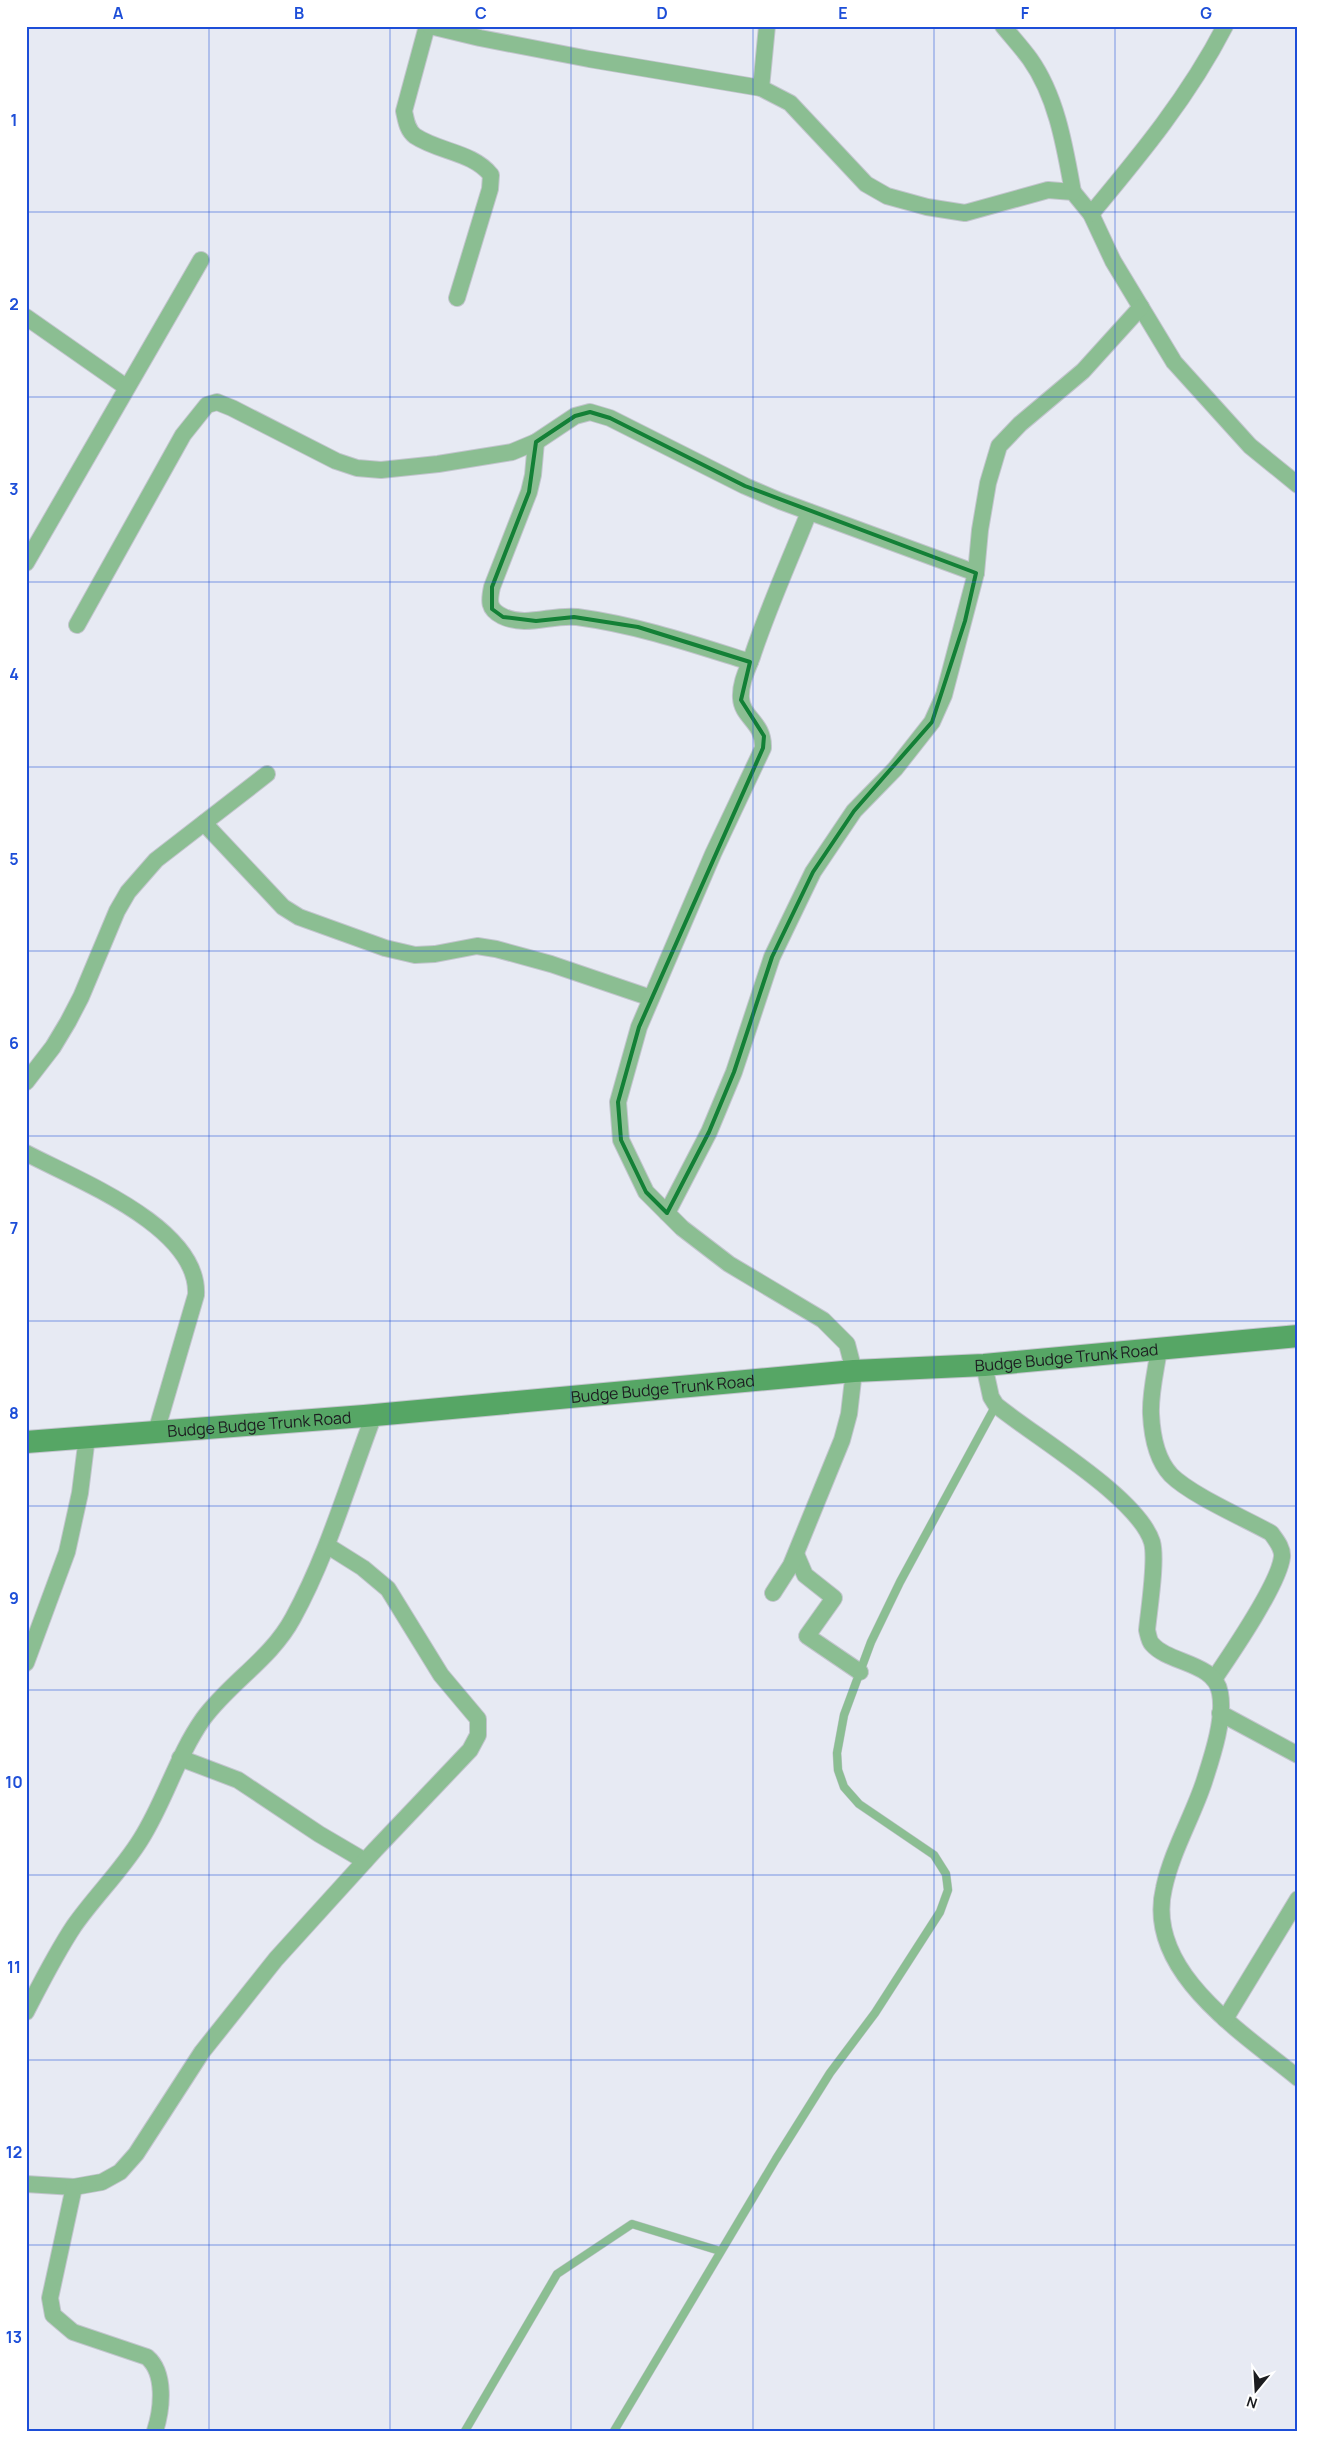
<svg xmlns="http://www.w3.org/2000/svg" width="1324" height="2457" font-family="Manrope,sans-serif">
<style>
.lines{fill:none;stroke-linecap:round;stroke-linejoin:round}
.service-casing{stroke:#c2c5cd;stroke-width:9}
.minor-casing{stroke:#c2c5cd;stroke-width:18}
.secondary-casing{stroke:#c2c5cd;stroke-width:24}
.service{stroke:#8bbe92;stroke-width:8}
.minor{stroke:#8bbe92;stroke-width:16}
.secondary{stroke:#56a665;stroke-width:22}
.marked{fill:none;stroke:#138036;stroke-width:4;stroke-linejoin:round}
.grid{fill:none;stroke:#1d4ed8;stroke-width:1;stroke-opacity:0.55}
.labels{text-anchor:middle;stroke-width:5;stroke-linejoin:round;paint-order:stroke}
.street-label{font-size:16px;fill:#1c1d20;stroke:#fff}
.neatline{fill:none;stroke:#1d4ed8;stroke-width:2}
.grid-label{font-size:16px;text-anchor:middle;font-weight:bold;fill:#1d4ed8}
</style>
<rect width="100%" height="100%" fill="#e7eaf3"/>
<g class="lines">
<g class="service-casing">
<g id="service">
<polyline points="465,2431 557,2274 632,2224 720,2251"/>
<polyline points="614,2431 776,2159 830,2073 875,2013 940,1912 948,1890 946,1874 934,1855 859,1804 844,1787 838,1770 837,1753 844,1715 871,1642 900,1582 996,1405"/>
</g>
</g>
<g class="minor-casing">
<g id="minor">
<path d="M427,26L404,111C406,120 407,130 415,136C439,152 473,152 491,175L490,189L457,298"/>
<polyline points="430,26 480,38 589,59 761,88 790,103 866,184 887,196 927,207 965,213 1048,190 1073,192 1091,214 1113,261 1174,362 1250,446 1298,485"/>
<path d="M1003,26C1012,37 1022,48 1030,59C1057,97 1065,148 1073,192"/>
<polyline points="761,88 767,26"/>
<path d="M1091,214C1141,154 1189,96 1225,26"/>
<polyline points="26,317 126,387"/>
<path d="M536,442L533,475L529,492L492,587C489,601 488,609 502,616C526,628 552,614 577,617C637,625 693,644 750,662"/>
<polyline points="26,563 201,260"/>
<polyline points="77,625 183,435 207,405 217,402 232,408 336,461 357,468 381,470 438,464 512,452 536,442 575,416 590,412 610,418 745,486 780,501 976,573"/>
<polyline points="204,823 283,907 299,917 385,948 415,955 435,954 477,946 496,949 551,964 651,998"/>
<polyline points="26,1082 53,1047 68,1022 81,997 117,911 128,892 156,860 267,774"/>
<path d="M26,1153C77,1180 200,1227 196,1295L156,1432"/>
<polyline points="667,1213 709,1132 734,1072 772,957 813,872 854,811 895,769 932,722 944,695 976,573 980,530 988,483 999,446 1020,424 1083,371 1141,307"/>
<path d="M1159,1349C1156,1370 1150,1393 1151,1414C1152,1435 1156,1459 1171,1475C1191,1495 1244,1518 1271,1533C1276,1540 1283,1548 1282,1557C1279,1584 1231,1654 1214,1679"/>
<path d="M984,1365L991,1397L996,1405C1035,1437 1138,1497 1152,1542C1157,1560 1149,1609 1147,1630C1148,1634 1149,1641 1152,1644C1169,1664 1215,1662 1220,1693C1225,1719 1212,1757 1204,1782C1192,1818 1172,1851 1164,1888C1144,1971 1243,2033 1298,2078"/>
<polyline points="796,1554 805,1575 834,1598 807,1636 860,1672"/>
<path d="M773,1593L791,1565L842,1440L849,1414L854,1371L847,1344L823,1320L729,1264L682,1228L646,1192L621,1140L618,1102L639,1027L713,854L763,748C764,722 742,718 741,698C740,684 747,670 752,657C768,608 790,560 809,512"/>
<polyline points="26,1663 67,1552 80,1493 87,1437"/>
<polyline points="1220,1713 1298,1755"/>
<polyline points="180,1758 238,1780 319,1834 365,1861"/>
<path d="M26,2012C41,1983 56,1953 74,1926C95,1896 122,1870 141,1839C165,1801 177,1756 203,1719C230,1682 271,1659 293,1618C328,1554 348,1483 374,1415"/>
<polyline points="1225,2019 1298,1899"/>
<polyline points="26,2184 74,2187 102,2182 120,2172 136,2154 202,2052 276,1959 375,1850 470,1750 478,1735 478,1719 441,1675 388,1589 363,1568 328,1546"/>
<path d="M74,2187L50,2298L53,2315L73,2332L147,2357C166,2373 162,2409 155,2431"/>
</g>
</g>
<g class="secondary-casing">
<g id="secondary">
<path id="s1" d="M26,1442L364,1416L854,1371L984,1365L1298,1336"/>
</g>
</g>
<use href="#service" class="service"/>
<use href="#minor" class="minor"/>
<use href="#secondary" class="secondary"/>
</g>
<path class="marked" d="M590,412L610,418L745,486L976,573L965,621L932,722L854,811L813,872L772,957L734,1072L709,1132L667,1213L646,1192L621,1140L618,1102L639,1027L763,748L764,736L741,700L750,662L638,627L574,617L536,621L503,617L492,609V587L529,492L536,442L575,416Z"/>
<path class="grid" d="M209,26V2431M390,26V2431M571,26V2431M753,26V2431M934,26V2431M1115,26V2431M26,212H1298M26,397H1298M26,582H1298M26,767H1298M26,951H1298M26,1136H1298M26,1321H1298M26,1506H1298M26,1690H1298M26,1875H1298M26,2060H1298M26,2245H1298"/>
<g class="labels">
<g class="street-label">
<text dy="6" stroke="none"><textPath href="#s1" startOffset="1044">Budge Budge Trunk Road</textPath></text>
<text dy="6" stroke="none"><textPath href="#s1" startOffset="639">Budge Budge Trunk Road</textPath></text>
<text dy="6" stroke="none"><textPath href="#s1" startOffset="234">Budge Budge Trunk Road</textPath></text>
</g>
</g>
<rect width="1324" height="2457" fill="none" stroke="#ffffff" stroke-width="55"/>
<g transform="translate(1256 2390) rotate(198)" stroke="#ffffff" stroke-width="4" paint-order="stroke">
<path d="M0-4L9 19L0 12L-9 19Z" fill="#1c1d20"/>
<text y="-8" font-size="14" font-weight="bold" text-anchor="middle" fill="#1c1d20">N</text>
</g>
<rect x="28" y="28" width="1268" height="2402" class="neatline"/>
<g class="grid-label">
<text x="118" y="19">A</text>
<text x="299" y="19">B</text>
<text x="481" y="19">C</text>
<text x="662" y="19">D</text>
<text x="843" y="19">E</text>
<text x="1025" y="19">F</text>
<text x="1206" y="19">G</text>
<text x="14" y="126">1</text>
<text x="14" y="310">2</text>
<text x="14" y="495">3</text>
<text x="14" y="680">4</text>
<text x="14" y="865">5</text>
<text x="14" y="1049">6</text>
<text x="14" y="1234">7</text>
<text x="14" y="1419">8</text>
<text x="14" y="1604">9</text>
<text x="14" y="1788">10</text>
<text x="14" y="1973">11</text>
<text x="14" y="2158">12</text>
<text x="14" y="2343">13</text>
</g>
</svg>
